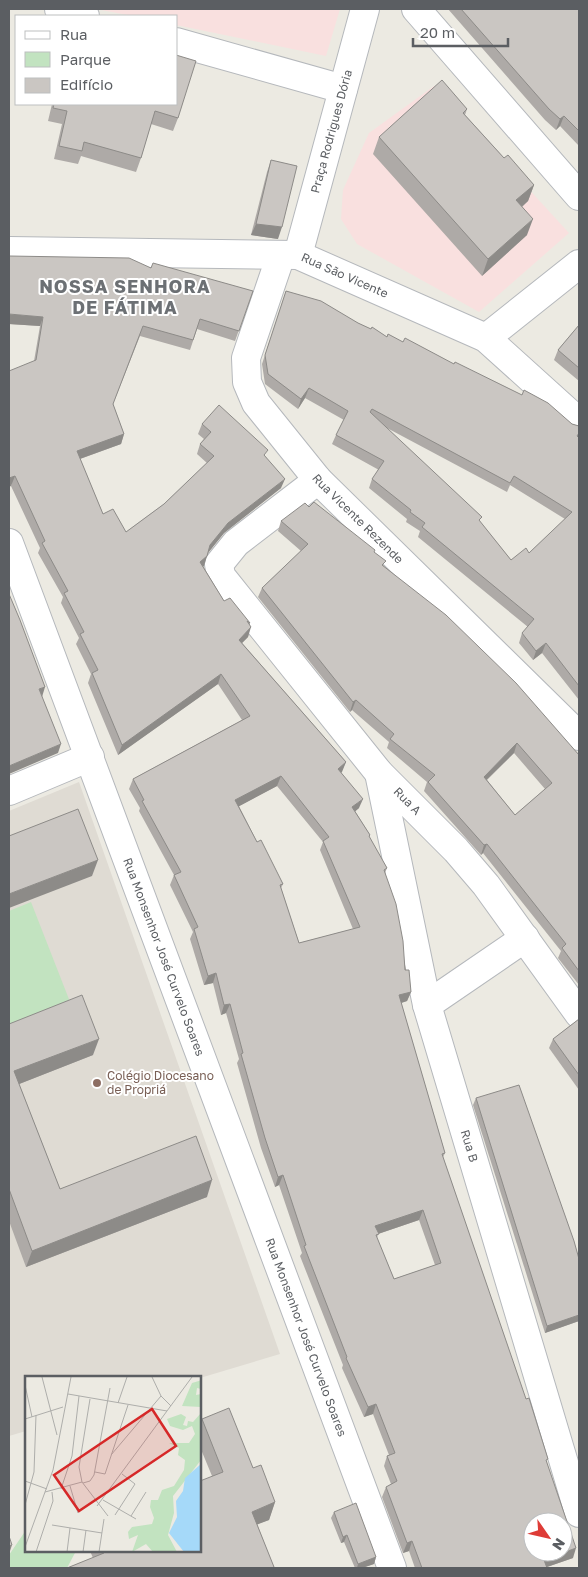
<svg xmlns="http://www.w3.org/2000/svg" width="588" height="1577" font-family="'Golos Text',sans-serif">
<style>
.education{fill:#dfdbd3}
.medical{fill:#f9e0df}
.green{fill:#c2e3c0}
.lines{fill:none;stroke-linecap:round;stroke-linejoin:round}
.minor-casing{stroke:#b5b8bc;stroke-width:30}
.minor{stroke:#fff;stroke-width:28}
.wall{fill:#aeaaa7;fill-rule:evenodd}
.shaded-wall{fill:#8d8b88}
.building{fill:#cac6c2;stroke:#8d8b88;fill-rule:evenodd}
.education-dot{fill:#8d6e63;stroke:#fff;stroke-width:2}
.labels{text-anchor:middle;stroke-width:4;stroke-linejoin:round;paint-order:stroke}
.street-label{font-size:12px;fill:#5b5e62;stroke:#fff}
.education-label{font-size:12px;fill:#785e54;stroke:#fff;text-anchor:start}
.district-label{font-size:18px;font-weight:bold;letter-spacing:1px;fill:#6c7074;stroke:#fff}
.inset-road{fill:none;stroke:#aeaeab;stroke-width:1}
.view{fill:#d62828;fill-opacity:0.15;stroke:#d62828;stroke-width:2.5}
.inset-edge{fill:none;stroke:#5b5e62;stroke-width:2.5}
</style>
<rect width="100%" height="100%" fill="#eceae2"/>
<polygon class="education" points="79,782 280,1354 200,1378 26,1377 26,1431 9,1436 9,811"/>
<g class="medical">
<polygon points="96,9 340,9 326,56 176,25 176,16 133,16"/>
<polygon points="434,86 569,233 479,312 357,244 341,219 343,190 369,133"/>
</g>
<g class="green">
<polygon points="31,902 72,1007 9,1032 9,911"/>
<polygon points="26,1530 26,1551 76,1551 67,1568 9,1568 9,1555"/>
</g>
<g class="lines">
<g class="minor-casing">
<g id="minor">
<polyline points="59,9 85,16"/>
<polyline points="416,9 579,196"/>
<polyline points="176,42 343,89"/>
<path id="s1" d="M9,251L298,255L486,338L579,422"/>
<path id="s2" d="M281,255L246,358L247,382L256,403L318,480L579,736"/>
<path id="s3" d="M298,255L365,9"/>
<polyline points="486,338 579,264"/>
<path id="s4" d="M318,480L236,543L219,564L221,576L379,773L456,850L486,885L579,1014"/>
<path id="s5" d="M9,543L392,1568"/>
<path id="s6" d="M379,773L427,1005L579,1513"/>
<polyline points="9,791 90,757"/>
<polyline points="427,1005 525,938"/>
</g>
</g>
<use href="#minor" class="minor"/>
</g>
<g class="wall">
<polygon points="448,9 579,9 579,146 560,126 556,130 545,120"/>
<polygon points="52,104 176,104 178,118 173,131 151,124 141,158 136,172 81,156 78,164 54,159 62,124 48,121"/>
<polygon points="467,109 465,115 504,158 534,185 528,201 522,207 527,235 482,276 373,154 379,137"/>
<polygon points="271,160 278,239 251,235 267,172"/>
<path d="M151,268L253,291L235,341L197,329L190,350L140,336L113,404L124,434L121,444L80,459L103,514L126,532L164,504L207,463L197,454L200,444L204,439L198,434L202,424L266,457L281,488L224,533L208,553L203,566L224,601L250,623L248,637L242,643L346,762L341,772L359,808L355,811L370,835L369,837L387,868L385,873L411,992L407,1001L401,1003L445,1153L443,1157L547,1463L573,1558L547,1567V1568H415L409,1551L403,1553L382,1497L386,1487L391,1484L384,1466L387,1456L389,1455L373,1414L364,1417L342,1368L343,1365L300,1256L302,1253L279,1185L275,1187L261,1148L237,1063L239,1059L226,1013L221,1015L213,983L204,985L190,939L193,932L170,885L174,875L139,811L140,808L129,789L133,779L242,720L218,684L118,755L88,683L91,674L76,644L79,638L61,603L63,597L38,553L40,548L11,486L34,361L40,326L9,324ZM277,786L323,842L320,850L353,929L299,943L281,888L283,884L257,842L239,806ZM419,1220L435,1265L394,1279L377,1238L378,1234Z"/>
<path d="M286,291L358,323L387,337L403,342L454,364L572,424L579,426V700L542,653L533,660L519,643L522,633L528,627L418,537L420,531L406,522L407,519L369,488L372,479L379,470L332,444L336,435L344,420L305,398L298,409L265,384L262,364ZM387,428L507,492L510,485L565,519L529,553L511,560L480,522Z"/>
<polygon points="579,325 579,381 554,360 558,350"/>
<path d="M309,507L374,552L384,566L579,755V985L558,958L561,951L483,853L481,855L424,791L427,782L387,748L389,742L352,710L350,712L258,597L262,588L301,551L278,531L281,521ZM514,753L545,789L515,815L487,780Z"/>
<polygon points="579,1019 579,1090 549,1048 553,1039"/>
<polygon points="9,1024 93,1055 19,1084 60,1189 207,1197 26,1267 9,1221"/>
<polygon points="476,1098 579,1259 579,1321 545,1333 473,1105"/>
<polygon points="202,1419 253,1468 275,1502 269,1520 257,1524 274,1568 67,1568 93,1558 90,1551 200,1551 212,1476 200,1447 200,1426"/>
<polygon points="334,1512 376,1557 374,1564 362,1568 355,1568 344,1542 341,1543 331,1518"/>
</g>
<g class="shaded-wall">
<polygon points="564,116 560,126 556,130 560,119"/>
<polygon points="534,185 528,201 510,217 516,200"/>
<polygon points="533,219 527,235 482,276 488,259"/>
<polygon points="256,224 282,227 278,239 251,235"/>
<polygon points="9,314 43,317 40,326 9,324"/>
<polygon points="309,388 305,398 298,409 301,399"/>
<polygon points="124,434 121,444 74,461 77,451"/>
<polygon points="15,476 11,486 9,487 9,478"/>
<polygon points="285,479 281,488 224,533 207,554 210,545 228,523"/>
<polygon points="207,556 204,566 197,572 200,562"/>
<polygon points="251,627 248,637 235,650 239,640"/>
<polygon points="546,643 542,653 533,660 536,651"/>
<polygon points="221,674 218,684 118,755 122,745"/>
<polygon points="45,687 42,697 39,689"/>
<polygon points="356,700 352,710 350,712 353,702"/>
<polygon points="517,743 514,753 480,786 484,777"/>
<polygon points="61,744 58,753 9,774 9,766"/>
<polygon points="346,762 342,772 335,778 338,769"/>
<polygon points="281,776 277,786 232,810 235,800"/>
<polygon points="363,799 359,808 349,817 352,807"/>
<polygon points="487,844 483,853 481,855 484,845"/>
<polygon points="98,860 92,876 9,908 9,894"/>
<polygon points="216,973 213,983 204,985 208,976"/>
<polygon points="411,992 407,1001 395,1005 399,995"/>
<polygon points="230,1004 226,1013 221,1015 224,1005"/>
<polygon points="99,1039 93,1055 9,1088 14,1071"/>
<polygon points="283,1175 279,1185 275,1187 278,1177"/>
<polygon points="212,1180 207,1197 26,1267 32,1251"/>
<polygon points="423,1210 419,1220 372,1236 375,1226"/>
<polygon points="579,1315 579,1321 545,1333 547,1326"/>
<polygon points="376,1404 373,1414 364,1417 368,1407"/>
<polygon points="275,1502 269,1520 245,1529 252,1512"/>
<polygon points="347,1535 344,1542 341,1543 343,1537"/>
<polygon points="412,1541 409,1551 403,1553 407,1543"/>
<polygon points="12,1545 9,1554 9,1546"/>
<polygon points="576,1548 573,1558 544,1568 544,1560"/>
<polygon points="376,1557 374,1564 362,1568 357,1568 358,1564"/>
</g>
<g class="building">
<polygon points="461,9 579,9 579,131 564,116 560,119 549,109"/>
<polygon points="176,55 196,61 178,118 155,111 141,158 84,142 82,151 59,146 67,111 53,108 54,104 176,104"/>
<polygon points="442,80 467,109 463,113 504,158 508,155 534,185 516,200 533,219 488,259 379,137"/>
<polygon points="271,160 297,166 282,227 256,224"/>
<path d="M9,256L129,258L151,268L153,263L253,291L239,331L200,319L193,340L143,326L113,404L124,434L77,451L103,514L113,509L126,532L164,504L214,456L200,444L211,432L202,424L219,405L268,450L264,455L285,479L228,523L210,545L207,556L200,562L224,601L230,598L250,623L247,621L251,627L239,640L346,762L338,769L363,799L352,807L370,835L369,836L387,868L384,870L396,904L403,941L405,970H409L411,992L399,995L445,1153L442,1154L526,1399L529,1398L548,1459L546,1460L576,1548L544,1560L547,1568H422L412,1541L407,1543L386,1487L397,1481L387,1456L395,1453L376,1404L368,1407L346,1358L347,1357L304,1246L306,1245L283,1175L278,1177L265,1138L241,1054L243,1053L230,1004L224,1005L216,973L208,976L194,929L198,927L174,875L181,872L142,801L144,800L133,779L250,716L221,674L122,745L92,673L98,670L80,634L84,632L64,593L68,591L42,543L45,541L15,476L9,478V371L36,360L43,317L9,314ZM281,776L329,837L323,841L360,927L299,943L280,885L283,884L261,840L257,842L235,800ZM423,1210L441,1263L394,1279L376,1235L379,1234L375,1226ZM533,1522H563V1552H533Z"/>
<path d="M286,291L321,301L358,323L371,329L372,327L387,337L388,334L403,342L405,338L454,364L455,362L522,395L524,390L548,403L572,424L579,426V433L577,436L579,438V686L546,643L536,651L522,633L534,619L422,527L425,523L410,512L411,510L372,479L384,461L336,435L348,411L309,388L301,399L268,374L265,355ZM372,409L510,483L514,476L572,512L529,553L526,548L511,560L479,520L482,517L370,412Z"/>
<polygon points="579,325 579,368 558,350"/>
<path d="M314,502L375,550L374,552L386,561L382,565L446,615L516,683L579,755V971L562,948L566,944L487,844L484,845L428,782L435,775L390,739L394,734L356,700L353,702L262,588L308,544L281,521L305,503L309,507ZM517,743L552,783L515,815L484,777Z"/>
<polygon points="9,594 20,620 45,687 39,689 61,744 9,766"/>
<polygon points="78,809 98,860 9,894 9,836"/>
<polygon points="82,995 99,1039 14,1071 60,1189 196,1136 212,1180 32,1251 9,1189 9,1024"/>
<polygon points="579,1019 579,1075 553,1039"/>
<polygon points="519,1085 574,1241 579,1259 579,1315 547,1326 476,1098"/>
<polygon points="229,1408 253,1468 261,1465 275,1502 252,1512 274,1567 272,1568 67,1568 104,1553 104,1551 200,1551 200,1481 223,1472 202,1419"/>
<polygon points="356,1503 376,1557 358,1564 347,1535 343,1537 334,1512"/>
<polygon points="9,1536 12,1545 9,1546"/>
</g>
<circle class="education-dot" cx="97" cy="1083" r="5"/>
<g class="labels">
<g class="street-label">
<text dy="4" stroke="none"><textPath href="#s3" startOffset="128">Praça Rodrigues Dória</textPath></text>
<text dy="4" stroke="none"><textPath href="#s1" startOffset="340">Rua São Vicente</textPath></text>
<text dy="4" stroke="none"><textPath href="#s2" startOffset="310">Rua Vicente Rezende</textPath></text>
<text dy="4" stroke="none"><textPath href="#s4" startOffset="435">Rua A</textPath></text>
<text dy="4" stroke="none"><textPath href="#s5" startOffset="442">Rua Monsenhor José Curvelo Soares</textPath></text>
<text dy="4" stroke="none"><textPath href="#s6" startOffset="384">Rua B</textPath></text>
<text dy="4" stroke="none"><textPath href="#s5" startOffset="848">Rua Monsenhor José Curvelo Soares</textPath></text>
</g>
<g class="education-label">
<text x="107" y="1080">Colégio Diocesano<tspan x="107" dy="14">de Propriá</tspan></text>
</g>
<g class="district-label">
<text x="125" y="293">NOSSA SENHORA<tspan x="125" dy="21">DE FÁTIMA</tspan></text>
</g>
</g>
<g transform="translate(25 1376)">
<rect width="176" height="176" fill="#eceae2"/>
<path d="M177,4L176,13L172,12L171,19L176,18V31L157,30L167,7ZM176,37V84L148,120L149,137L143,159L152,176H128L121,168L107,176L113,159L104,163L103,156L107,151L127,148L129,142L125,131L126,124H133L137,114L149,110L159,94L160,84L153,79L154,72L144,67H164L170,58L167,50L158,54L145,50L142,43L156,38L161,41L158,49L162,50L163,45L168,46Z" fill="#c2e3c0"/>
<path d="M176,88V176H159L144,157L152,141L151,125L158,115L160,102Z" fill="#a5d9f9"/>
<path class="inset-road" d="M17,1L32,59M127,1L136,20L146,30M0,9L7,41M43,18L142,35M65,23L54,91L57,106L83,140M93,27L102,1M0,43L38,31M86,79L136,20M70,96L80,98L103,29M0,105L22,113M58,107L65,105L69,99L85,12M45,110L53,137M36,113L47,80L54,20M20,116L57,106M78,124L111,143M0,129L9,96L11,39M72,130L167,1M90,139L110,108L97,98M106,140L121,116M27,149L77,157M0,171L28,94L46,1M11,176L28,125L27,116M42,176L45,152M58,176L61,154M74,176L79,143"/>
<path class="view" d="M127,33L151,70L54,135L29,99Z"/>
<rect width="176" height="176" class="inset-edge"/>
</g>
<rect width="588" height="1577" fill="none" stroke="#5b5e62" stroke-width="20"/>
<rect x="15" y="15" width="162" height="90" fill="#ffffff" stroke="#bdbfc0"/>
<rect x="25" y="31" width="25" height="8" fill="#ffffff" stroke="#bdbfc0"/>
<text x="60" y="40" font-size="15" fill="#5b5e62">Rua</text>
<rect x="25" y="52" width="25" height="15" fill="#c2e3c0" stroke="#bdbfc0"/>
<text x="60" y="65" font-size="15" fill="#5b5e62">Parque</text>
<rect x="25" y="78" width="25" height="15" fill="#cac6c2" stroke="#bdbfc0"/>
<text x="60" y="90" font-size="15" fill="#5b5e62">Edifício</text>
<g transform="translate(548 1537) rotate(124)"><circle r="24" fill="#ffffff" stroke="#bdbfc0"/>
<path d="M0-4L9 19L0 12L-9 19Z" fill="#de3c37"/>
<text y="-8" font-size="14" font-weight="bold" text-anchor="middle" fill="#5b5e62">N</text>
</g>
<path d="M413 38v8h95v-8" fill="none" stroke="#5b5e62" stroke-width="2.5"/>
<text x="420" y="38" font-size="15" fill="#5b5e62" stroke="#ffffff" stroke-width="4" paint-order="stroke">20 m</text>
</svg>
